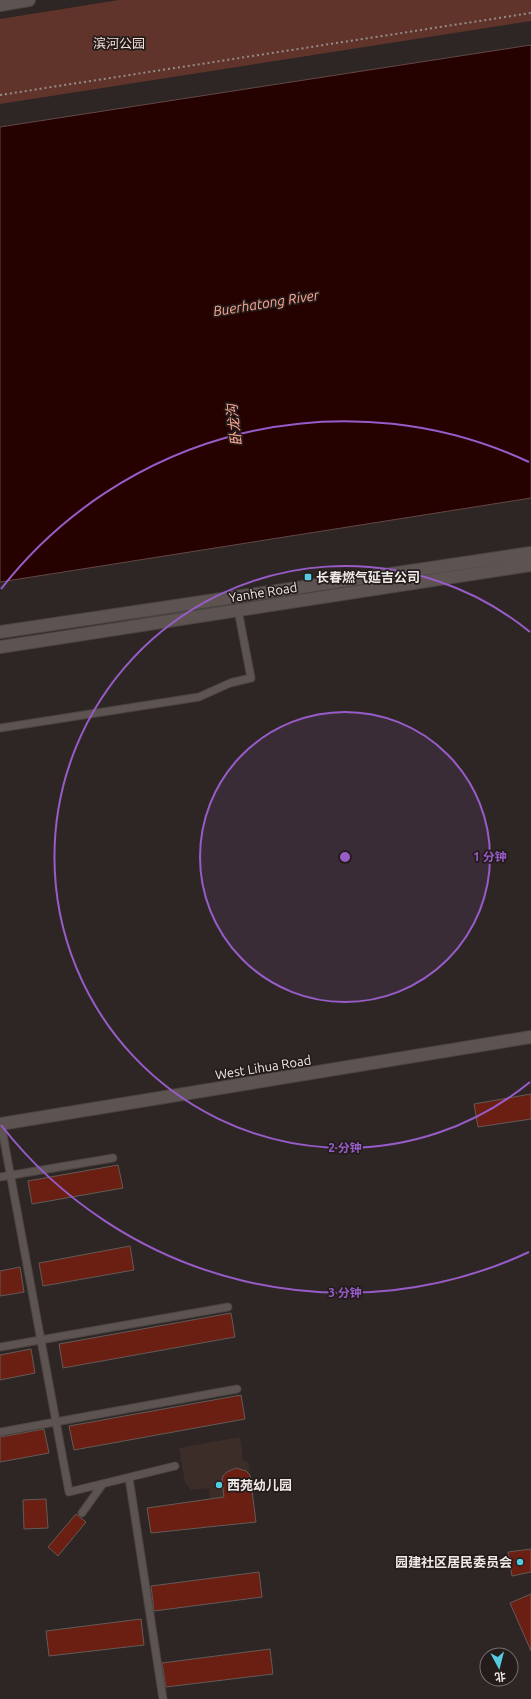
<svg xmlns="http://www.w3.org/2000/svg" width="531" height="1699" font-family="Ubuntu,'Noto Sans SC',sans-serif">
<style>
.built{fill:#3c2d29}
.green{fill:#61342b}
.water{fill:#250100;stroke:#624746}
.building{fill:#6a1f12;stroke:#635a57}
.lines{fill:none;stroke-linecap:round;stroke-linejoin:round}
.service-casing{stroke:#4a4442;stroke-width:9}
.minor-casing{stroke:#4a4442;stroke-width:14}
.tertiary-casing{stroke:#4a4442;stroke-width:14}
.secondary-casing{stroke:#4a4442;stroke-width:14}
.path{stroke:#938d8b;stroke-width:2;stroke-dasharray:2 3;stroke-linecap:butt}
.service{stroke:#5d5351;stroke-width:7}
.minor{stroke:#5d5351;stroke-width:12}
.tertiary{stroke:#5d5351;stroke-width:12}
.secondary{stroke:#5d5351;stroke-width:12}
.ring{fill:none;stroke:#985cc9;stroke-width:2}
.poi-dot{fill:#55cae0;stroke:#241c1a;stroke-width:1.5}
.labels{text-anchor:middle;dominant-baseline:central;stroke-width:3.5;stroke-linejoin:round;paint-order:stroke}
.park-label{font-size:13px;fill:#f6ded9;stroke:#241c1a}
.poi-label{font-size:13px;font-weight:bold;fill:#efeae8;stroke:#241c1a;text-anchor:start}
.street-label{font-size:13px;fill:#efeae8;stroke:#241c1a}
.water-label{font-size:14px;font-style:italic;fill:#ffa492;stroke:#241c1a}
.centre{fill:#985cc9;stroke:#241c1a;stroke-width:2}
.ring-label{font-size:12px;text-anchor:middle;font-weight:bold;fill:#985cc9;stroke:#241c1a;stroke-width:3.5;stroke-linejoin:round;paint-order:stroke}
</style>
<rect width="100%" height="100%" fill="#2e2624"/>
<path class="built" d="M240,1437L243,1460L248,1462L256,1522L151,1533L147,1508L210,1499L209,1488L191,1490L185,1483L179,1448Z"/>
<path class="green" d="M119,0H531V21L0,104V19Z"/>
<path class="water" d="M531,45V498L0,582V127Z"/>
<path class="building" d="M531,1094V1119L478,1127L474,1104Z
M118,1165L123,1188L32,1204L28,1181Z
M130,1246L134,1270L43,1286L39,1263Z
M20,1267L24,1292L0,1296V1271Z
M231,1313L235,1337L63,1368L59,1344Z
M31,1349L35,1373L0,1380V1355Z
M241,1395L245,1419L74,1450L69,1426Z
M44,1429L49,1453L0,1462V1437Z
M236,1468L246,1471L250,1475L256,1522L151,1533L147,1508L224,1497L222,1480L223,1476L227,1472Z
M46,1499L48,1528L24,1529L23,1500Z
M76,1514L86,1522L58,1556L48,1547Z
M531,1549V1572L512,1576L508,1552Z
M259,1572L262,1597L154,1611L151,1586Z
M531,1594V1651L510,1603Z
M141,1619L144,1645L49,1656L46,1631Z
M270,1649L273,1674L166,1687L162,1663Z"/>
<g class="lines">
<g class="service-casing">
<path id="service" d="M0,728L199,697L230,683L251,678L238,610
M1,1124L69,1492L175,1466
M0,1177L113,1158
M0,1347L228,1307
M0,1432L237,1389
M129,1478L163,1699
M82,1513L102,1485"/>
</g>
<g class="minor-casing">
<path id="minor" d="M0,5L29,0"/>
</g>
<g class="tertiary-casing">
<path id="tertiary" d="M0,1124L531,1037"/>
</g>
<g class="secondary-casing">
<path id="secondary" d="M0,632L531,553
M0,647L531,565"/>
</g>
<path class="path" d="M0,95L531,13"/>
<use href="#service" class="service"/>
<use href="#minor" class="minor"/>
<use href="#tertiary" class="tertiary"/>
<use href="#secondary" class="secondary"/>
</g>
<circle cx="345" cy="857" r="145" fill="#985cc9" fill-opacity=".12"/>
<g class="ring">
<circle cx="345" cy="857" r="145"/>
<path d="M530 1082A291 291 0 1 1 530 632"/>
<path d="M529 1252A436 436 0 0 1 1 1125M1 589A436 436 0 0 1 529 462"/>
</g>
<g class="poi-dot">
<rect x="304" y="573" width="8" height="8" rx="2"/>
<circle cx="219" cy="1485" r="4"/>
<circle cx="520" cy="1562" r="4"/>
</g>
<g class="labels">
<g class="park-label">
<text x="119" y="43">滨河公园</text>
</g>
<g class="poi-label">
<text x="316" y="577">长春燃气延吉公司</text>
<text x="227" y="1485">西苑幼儿园</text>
<text x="512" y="1562" text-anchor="end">园建社区居民委员会</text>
</g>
<g class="street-label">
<text transform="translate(263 592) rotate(-9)">Yanhe Road</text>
<text transform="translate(263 1067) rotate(-9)">West Lihua Road</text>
</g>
<g class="water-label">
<text transform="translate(266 303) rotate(-9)">Buerhatong River</text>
<text transform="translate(234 425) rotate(-97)">卧龙沟</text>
</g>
</g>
<circle cx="345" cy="857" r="6" class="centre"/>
<g class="ring-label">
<text x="490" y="861">1 分钟</text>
<text x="345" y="1152">2 分钟</text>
<text x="345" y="1297">3 分钟</text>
</g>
<g transform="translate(499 1667) rotate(173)"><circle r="19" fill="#241c1a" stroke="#756e6c"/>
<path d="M0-3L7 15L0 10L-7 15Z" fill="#55cae0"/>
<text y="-6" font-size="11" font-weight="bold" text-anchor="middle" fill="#efeae8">北</text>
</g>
</svg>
